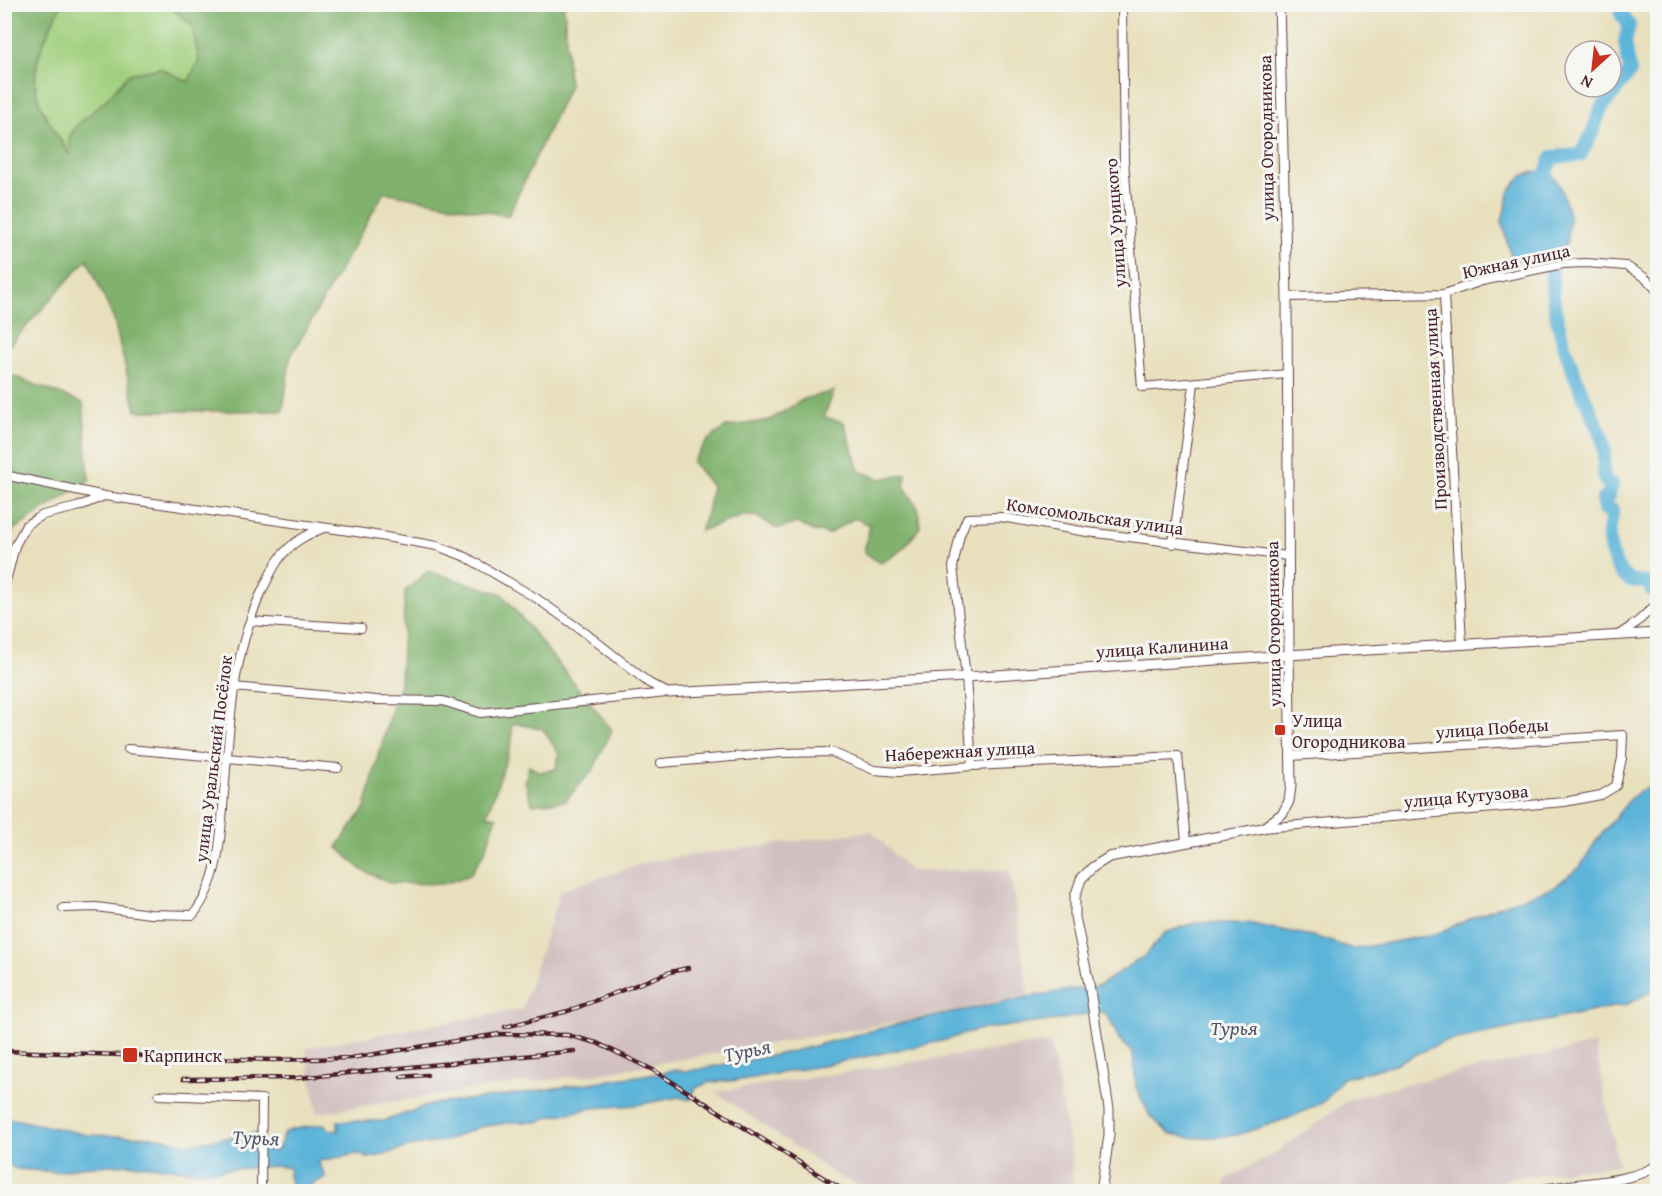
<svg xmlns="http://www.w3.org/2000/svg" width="1662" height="1196" font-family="'Gentium Book Plus',serif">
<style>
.industrial{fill:#d2bfbf}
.green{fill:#a1d07e;stroke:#767854;stroke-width:1.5}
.forest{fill:#80b26d;stroke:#65684c;stroke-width:1.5}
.water{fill:#5cb4d9;stroke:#536a82;stroke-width:1.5}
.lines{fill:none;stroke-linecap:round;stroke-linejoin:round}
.river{stroke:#5cb4d9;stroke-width:14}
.minor-casing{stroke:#623c41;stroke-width:10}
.tertiary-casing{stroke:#623c41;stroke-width:11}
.minor{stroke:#fff;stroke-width:8}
.tertiary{stroke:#fff;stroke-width:9}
.rail-casing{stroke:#4a1f2b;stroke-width:4.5}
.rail{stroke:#f6f6f2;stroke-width:2;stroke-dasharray:7;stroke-linecap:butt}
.poi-dot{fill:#c8321e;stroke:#f6f6f2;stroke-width:2}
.labels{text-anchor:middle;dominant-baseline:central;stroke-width:6;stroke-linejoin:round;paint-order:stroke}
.street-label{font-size:18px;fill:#4a1f2b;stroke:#f6f6f2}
.poi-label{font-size:18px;fill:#4a1f2b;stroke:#f6f6f2;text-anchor:start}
.water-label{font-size:20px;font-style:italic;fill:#505368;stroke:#f6f6f2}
</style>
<rect width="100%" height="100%" fill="#f6f6f2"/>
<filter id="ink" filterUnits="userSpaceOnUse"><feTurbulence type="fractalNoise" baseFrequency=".0167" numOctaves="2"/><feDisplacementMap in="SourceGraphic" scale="12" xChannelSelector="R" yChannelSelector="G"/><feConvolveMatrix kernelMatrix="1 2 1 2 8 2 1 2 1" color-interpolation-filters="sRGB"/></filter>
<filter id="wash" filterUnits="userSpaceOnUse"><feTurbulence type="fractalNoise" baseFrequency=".008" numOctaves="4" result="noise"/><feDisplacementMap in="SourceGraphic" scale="24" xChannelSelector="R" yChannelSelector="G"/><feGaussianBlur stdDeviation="1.35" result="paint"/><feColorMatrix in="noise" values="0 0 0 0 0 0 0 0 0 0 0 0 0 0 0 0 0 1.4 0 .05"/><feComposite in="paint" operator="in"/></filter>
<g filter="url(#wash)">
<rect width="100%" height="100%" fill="#e8e0bd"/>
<path class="industrial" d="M872,831L910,871L1010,870L1028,995L902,1021L595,1074L484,1088L317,1113L306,1048L522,1009L560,891L650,861Z
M1040,1043L1051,1045L1071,1155L1073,1191H871L839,1177L715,1092Z
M1595,1044L1618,1165L1514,1177L1483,1191H1225V1180L1275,1153L1350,1099L1410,1083Z"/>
<path class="green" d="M61,5H168L192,25L199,60L188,83L160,68L129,74L107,99L71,157C61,139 46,120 39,101C27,69 48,33 61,5Z"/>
<path class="forest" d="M5,4L61,5C50,28 35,54 35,80C34,103 58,136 70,156L69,138L76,126L107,99L129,74L160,68L188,82L199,60L192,25L168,5H564L569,86L508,216L384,192L290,358L283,411H136L114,320L87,259L5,350Z
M5,373L83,403L89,480L13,530L5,560Z
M834,391L824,417L844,422L859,471L881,479L906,474L904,486L918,508L920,527C908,544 899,555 880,563L864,552L870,525L855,518L828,534L813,531L797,523L777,529L756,516H743L700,531L707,513L712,486L692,462L707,441L726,427L770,420L804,399Z
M428,571L502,594L612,730L593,770L565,801L532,804L525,781L529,766L540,772L556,769L559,754L543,729L512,723V742L487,815L497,817L485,851L470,875L443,884L391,883L362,870L337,847L365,808L379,753L400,683L405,591Z"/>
<path class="water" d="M1546,171L1556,179L1562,191L1569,215L1568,240L1558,257L1518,259L1511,258L1502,221L1510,190L1522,176L1535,172Z
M1657,780V988L1628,1004L1443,1042L1390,1066L1343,1078L1324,1102L1289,1118L1237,1135L1196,1138L1170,1134L1150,1116L1136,1087L1133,1053L1119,1039L1107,1014L1098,1011L1065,1019L977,1030L942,1041L809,1068L741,1080L711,1082L695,1088L690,1100L679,1097L636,1105L593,1108L549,1117L538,1122H514L479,1127L449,1140L409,1147L379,1156L368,1158L358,1154L318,1161L326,1177L309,1186L292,1187L289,1175L290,1168L277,1166L199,1171L130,1164L79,1167L57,1172L17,1169L5,1164L4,1117L88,1135L158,1137L186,1144L257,1133V1145L274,1152L280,1146L283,1134L290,1130L324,1124L329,1130L338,1131V1121H384L433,1104L501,1096L651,1074L657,1075L671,1070L689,1071L790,1052L902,1023L1027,997L1100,985L1146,955L1165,933L1194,923H1247L1317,937L1353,949L1436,934L1497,907L1554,887L1580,867L1596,841L1631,798Z"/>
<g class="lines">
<path class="river" d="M1540,189L1552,157L1580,155L1593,132L1600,110L1630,72L1625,42L1629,25L1621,14L1623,4
M1552,271C1550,307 1566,355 1580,388C1588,405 1596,420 1602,438C1606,449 1603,464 1603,475L1605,480L1612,485L1608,496L1603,499L1604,509L1612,510C1613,520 1607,529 1609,539C1610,552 1617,576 1631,580C1637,582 1644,581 1650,584L1652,591"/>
</g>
</g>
<g filter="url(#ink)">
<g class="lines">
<g class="minor-casing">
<path id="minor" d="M1122,4L1124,161L1142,387L1287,374
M1444,294L1482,281L1563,264L1586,263L1626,266L1644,277L1658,291
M1287,297L1444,294L1462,644
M4,475L105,496L363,533L437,546L466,557L536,598L584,632L649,683L668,693
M1173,544L1194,384
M4,589L15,546L26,525L43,515L77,507L104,496
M250,621L361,628
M1617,636L1636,623L1658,603
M234,687L376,700L443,701L480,713L666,693
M128,749L338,768
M661,763L781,753L831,752L874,770L899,772L972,766L1178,756L1186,842
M972,766L966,677L953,567L960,535L967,518L1001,517L1087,532L1288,556
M1263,828L1564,802L1601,795L1616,786L1622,758L1623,735L1291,756
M63,908L96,907L150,914L193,915C220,881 221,834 224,793C230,723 232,651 264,587C269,576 275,564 282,555C294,541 308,534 324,528
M159,1095L262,1099L261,1192"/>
</g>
<g class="tertiary-casing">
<path id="tertiary" d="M668,693L966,677L1334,652L1658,633
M1101,1192L1109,1135V1109L1089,984L1075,917V897L1081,879L1093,867L1109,857L1263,828L1283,813L1289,801L1291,786L1289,655L1287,297L1279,4
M1533,1192C1569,1181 1627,1186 1658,1165"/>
</g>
<use href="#minor" class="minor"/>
<use href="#tertiary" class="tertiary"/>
<g class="rail-casing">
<path id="rail" d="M505,1027L568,1011L670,972L688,968
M4,1051L273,1060L351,1058L499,1034L567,1035L597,1043L653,1070L846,1192
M401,1077L427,1075
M183,1079L298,1078L574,1051"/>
</g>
<use href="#rail" class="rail"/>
</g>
</g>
<g class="poi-dot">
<rect x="1274" y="724" width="12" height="12" rx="3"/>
<rect x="122" y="1047" width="16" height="16" rx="3"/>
</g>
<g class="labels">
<g class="street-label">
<text transform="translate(1266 138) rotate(-91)">улица Огородникова</text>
<text transform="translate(1115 223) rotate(-94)">улица Урицкого</text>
<text transform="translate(1516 261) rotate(-12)">Южная улица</text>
<text transform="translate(1435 409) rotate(-93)">Производственная улица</text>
<text transform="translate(1095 516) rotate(8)">Комсомольская улица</text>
<text transform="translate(1273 624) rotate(-91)">улица Огородникова</text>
<text transform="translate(1162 647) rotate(-4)">улица Калинина</text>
<text transform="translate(1492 728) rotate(-4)">улица Победы</text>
<text transform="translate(960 751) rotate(-3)">Набережная улица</text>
<text transform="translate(213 759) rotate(-83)">улица Уральский Посёлок</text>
<text transform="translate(1466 796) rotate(-5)">улица Кутузова</text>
</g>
<g class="poi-label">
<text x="1292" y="720">Улица<tspan x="1292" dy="21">Огородникова</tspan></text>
<text x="144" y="1055">Карпинск</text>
</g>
<g class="water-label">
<text x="1234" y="1027">Турья</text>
<text transform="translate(747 1050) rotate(-12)">Турья</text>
<text transform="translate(256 1137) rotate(2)">Турья</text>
</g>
</g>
<rect width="1662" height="1196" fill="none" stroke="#f6f6f2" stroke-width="24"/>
<g transform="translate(1593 69) rotate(207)"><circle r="28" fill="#f6f6f2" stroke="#b1a0a2" stroke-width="1.5"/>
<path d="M0-4.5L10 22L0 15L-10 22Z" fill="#c8321e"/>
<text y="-9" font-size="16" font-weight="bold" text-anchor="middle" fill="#4a1f2b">N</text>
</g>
</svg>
